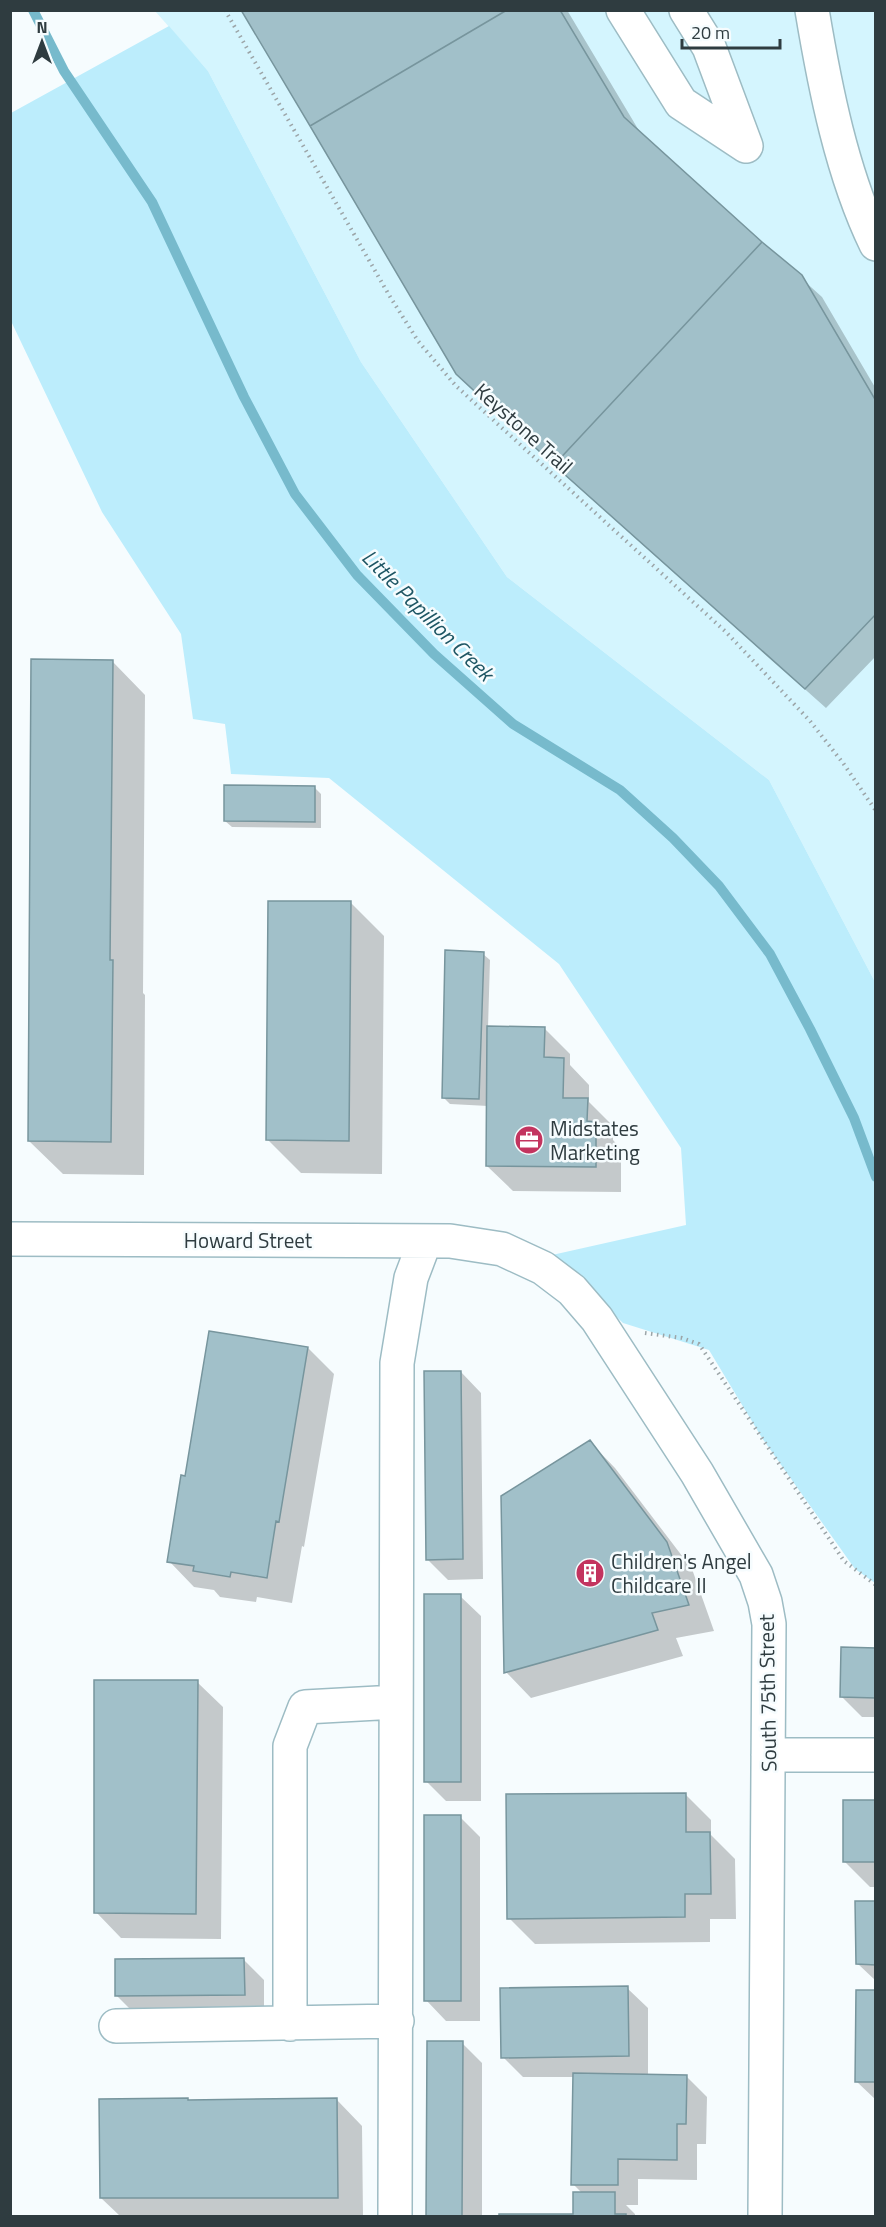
<svg xmlns="http://www.w3.org/2000/svg" width="886" height="2227" font-family="'Titillium Web',sans-serif">
<style>
.built{fill:#d4f5fe}
.green{fill:#bcedfc}
.shadow{fill:#0003}
.lines{fill:none;stroke-linecap:round;stroke-linejoin:round}
.stream{stroke:#77bacc;stroke-width:10}
.building{fill:#a1c0c9;stroke:#77959d;stroke-width:1.5}
.minor-casing{stroke:#9dbcc4;stroke-width:36}
.major-casing{stroke:#9dbcc4;stroke-width:36}
.path{stroke:#9ca5a8;stroke-width:4;stroke-dasharray:1.5 4.5;stroke-linecap:butt}
.minor{stroke:#fff;stroke-width:33}
.major{stroke:#fff;stroke-width:33}
.labels{text-anchor:middle;dominant-baseline:central;stroke-width:5;stroke-linejoin:round;paint-order:stroke}
.street-label{font-size:21px;fill:#2f3c40;stroke:#f6fcfe}
.poi-label{font-size:21px;fill:#2f3c40;stroke:#f6fcfe;text-anchor:start}
.water-label{font-size:22px;font-style:italic;fill:#1e5664;stroke:#f6fcfe}
</style>
<rect width="100%" height="100%" fill="#f6fcfe"/>
<path class="built" d="M155,11H875V982L769,780L507,577L361,362L208,71Z"/>
<path class="green" d="M169,26L208,71L361,362L507,577L769,780L875,982V1583L855,1569L762,1438L709,1350L623,1323L552,1255L686,1225L681,1148L559,964L329,778L231,774L225,724L193,719L181,634L102,512L11,321V113Z"/>
<path class="shadow" d="M243,10H567L641,134L822,297L876,389V656L826,708L577,486L479,394Z
M112,661L145,695L143,993L145,995L144,1175L63,1174L29,1141Z
M314,787L321,794V828L232,827L225,821Z
M351,903L384,936L382,1174L301,1173L267,1139Z
M483,954L490,960L488,1028H544L570,1054V1065L589,1085V1102L613,1126V1140L621,1149V1192L513,1191L487,1166L488,1106L450,1104L444,1098Z
M210,1332L308,1348L334,1374L304,1547L302,1546L292,1603L257,1597L256,1602L220,1597L214,1590L194,1587L169,1561L186,1478Z
M461,1372L481,1393L483,1579L448,1580L427,1559Z
M590,1442L615,1468L692,1569L714,1631L676,1638L683,1656L531,1698L506,1672Z
M460,1596L481,1616V1801H446L426,1781Z
M876,1649V1717H862L842,1697Z
M197,1682L223,1707L221,1939L121,1938L96,1912Z
M685,1794L711,1820V1835L735,1859L736,1919H710V1942L535,1944L509,1918Z
M876,1801V1887H870L844,1861Z
M460,1817L480,1837V2021H446L426,2000Z
M876,1902V1981L858,1964Z
M244,1960L264,1980V2015L137,2016L117,1996Z
M627,1988L648,2008V2076H686L707,2097L706,2144H697V2180L638,2179V2205H626L635,2214V2216H500L575,2215L582,2193L573,2184L574,2077H523L503,2057Z
M876,1991V2100L856,2081Z
M428,2043H462L482,2063V2216H427Z
M337,2100L362,2126L363,2216H120L101,2198Z"/>
<g class="lines">
<path class="stream" d="M33,10L64,71L152,202L244,397L295,494L357,575L434,654L513,724L620,790L673,838L719,886L770,954L810,1029L854,1118L876,1177"/>
</g>
<path class="building" d="M241,10H507L310,126Z
M507,10H560L624,117L762,242L554,465L456,374L310,126Z
M762,242L802,275L876,401V614L805,689L554,465Z
M31,659L113,660L110,960H113L111,1142L28,1141Z
M224,785L315,786V822L224,821Z
M268,901H351L349,1141L266,1140Z
M445,950L484,952L479,1099L442,1098Z
M487,1026L545,1027L544,1057L564,1058L563,1098H588L587,1121L596,1122V1167L486,1166Z
M209,1331L308,1347L279,1522L276,1521L267,1578L231,1572L230,1577L193,1571L194,1566L167,1562L181,1475L185,1476Z
M424,1371H461L463,1559L426,1560Z
M590,1440L667,1542L689,1605L652,1613L658,1630L504,1673L501,1496Z
M424,1594H461V1782H424Z
M841,1647L876,1648V1698L840,1697Z
M94,1680H198L196,1914L94,1913Z
M686,1793V1832H710L711,1894H685V1917L507,1919L506,1794Z
M843,1800H876V1862H843Z
M424,1815H461V2001H424Z
M855,1901H876V1965L856,1964Z
M244,1958L245,1995L115,1996V1959Z
M628,1986L629,2056L501,2058L500,1988Z
M856,1990H876V2082H855Z
M427,2041H463L462,2216H426Z
M573,2073L687,2075L686,2124H677V2160L618,2159V2185H571Z
M188,2098V2100L337,2098L338,2198H100L99,2099Z
M573,2192H615V2214H626V2216H499V2214H573Z"/>
<g class="lines">
<g class="minor-casing">
<path id="minor" d="M623,10L681,103L746,146L709,47L686,10
M10,1239L450,1241L502,1249L543,1268L572,1290L597,1319L697,1473L756,1575L765,1602L769,1624L765,2216
M768,1755H876
M290,2024V1746L305,1707L396,1702
M116,2026L397,2021
M395,2216L397,1363L411,1278L425,1241"/>
</g>
<g class="major-casing">
<path id="major" d="M812,10C825,88 842,174 876,244"/>
</g>
<path class="path" d="M225,10L389,295L418,341L456,386L726,632L810,721L843,763L876,811
M645,1333L682,1338L699,1344L844,1561L876,1585"/>
<use href="#minor" class="minor"/>
<use href="#major" class="major"/>
</g>
<defs>
<g id="office-disc" transform="scale(1.5)"><circle r="9.5" fill="#c3345f" stroke="#f6fcfe"/><path d="M-6-3h4V-5.5h4V-3h4V5H-6ZM-1-4.5V-3h2v-1.5ZM-6 0V1H6V0Z" fill="#fff"/></g>
<g id="building-disc" transform="scale(1.5)"><circle r="9.5" fill="#c3345f" stroke="#f6fcfe"/><path d="M-4-6H4V6H1V3H-1V6H-4ZM-2.5-4.3h1.7v1.8h-1.7ZM.8-4.3h1.7v1.8H.8ZM-2.5-1h1.7V.8h-1.7ZM.8-1h1.7V.8H.8Z" fill="#fff"/></g>
</defs>
<g fill-rule="evenodd">
<use href="#office-disc" x="529" y="1140"/>
<use href="#building-disc" x="590" y="1573"/>
</g>
<g class="labels">
<g class="street-label">
<text transform="translate(524 428) rotate(42)">Keystone Trail</text>
<text x="248" y="1240">Howard Street</text>
<text transform="translate(767 1693) rotate(-91)">South 75th Street</text>
</g>
<g class="poi-label">
<text x="550" y="1128">Midstates<tspan x="550" dy="24">Marketing</tspan></text>
<text x="611" y="1561">Children's Angel<tspan x="611" dy="24">Childcare II</tspan></text>
</g>
<g class="water-label">
<text transform="translate(428 615) rotate(45)">Little Papillion Creek</text>
</g>
</g>
<rect width="886" height="2227" fill="none" stroke="#2f3c40" stroke-width="24"/>
<g transform="translate(42 42)" stroke="#f6fcfe" stroke-width="4.5" paint-order="stroke">
<path d="M0-4.5L10 22L0 15L-10 22Z" fill="#2f3c40"/>
<text y="-9" font-size="16" font-weight="bold" text-anchor="middle" fill="#2f3c40">N</text>
</g>
<path d="M682 39v9h98v-9" fill="none" stroke="#2f3c40" stroke-width="3"/>
<text x="691" y="39" font-size="18" fill="#2f3c40" stroke="#f6fcfe" stroke-width="4.5" paint-order="stroke">20 m</text>
</svg>
